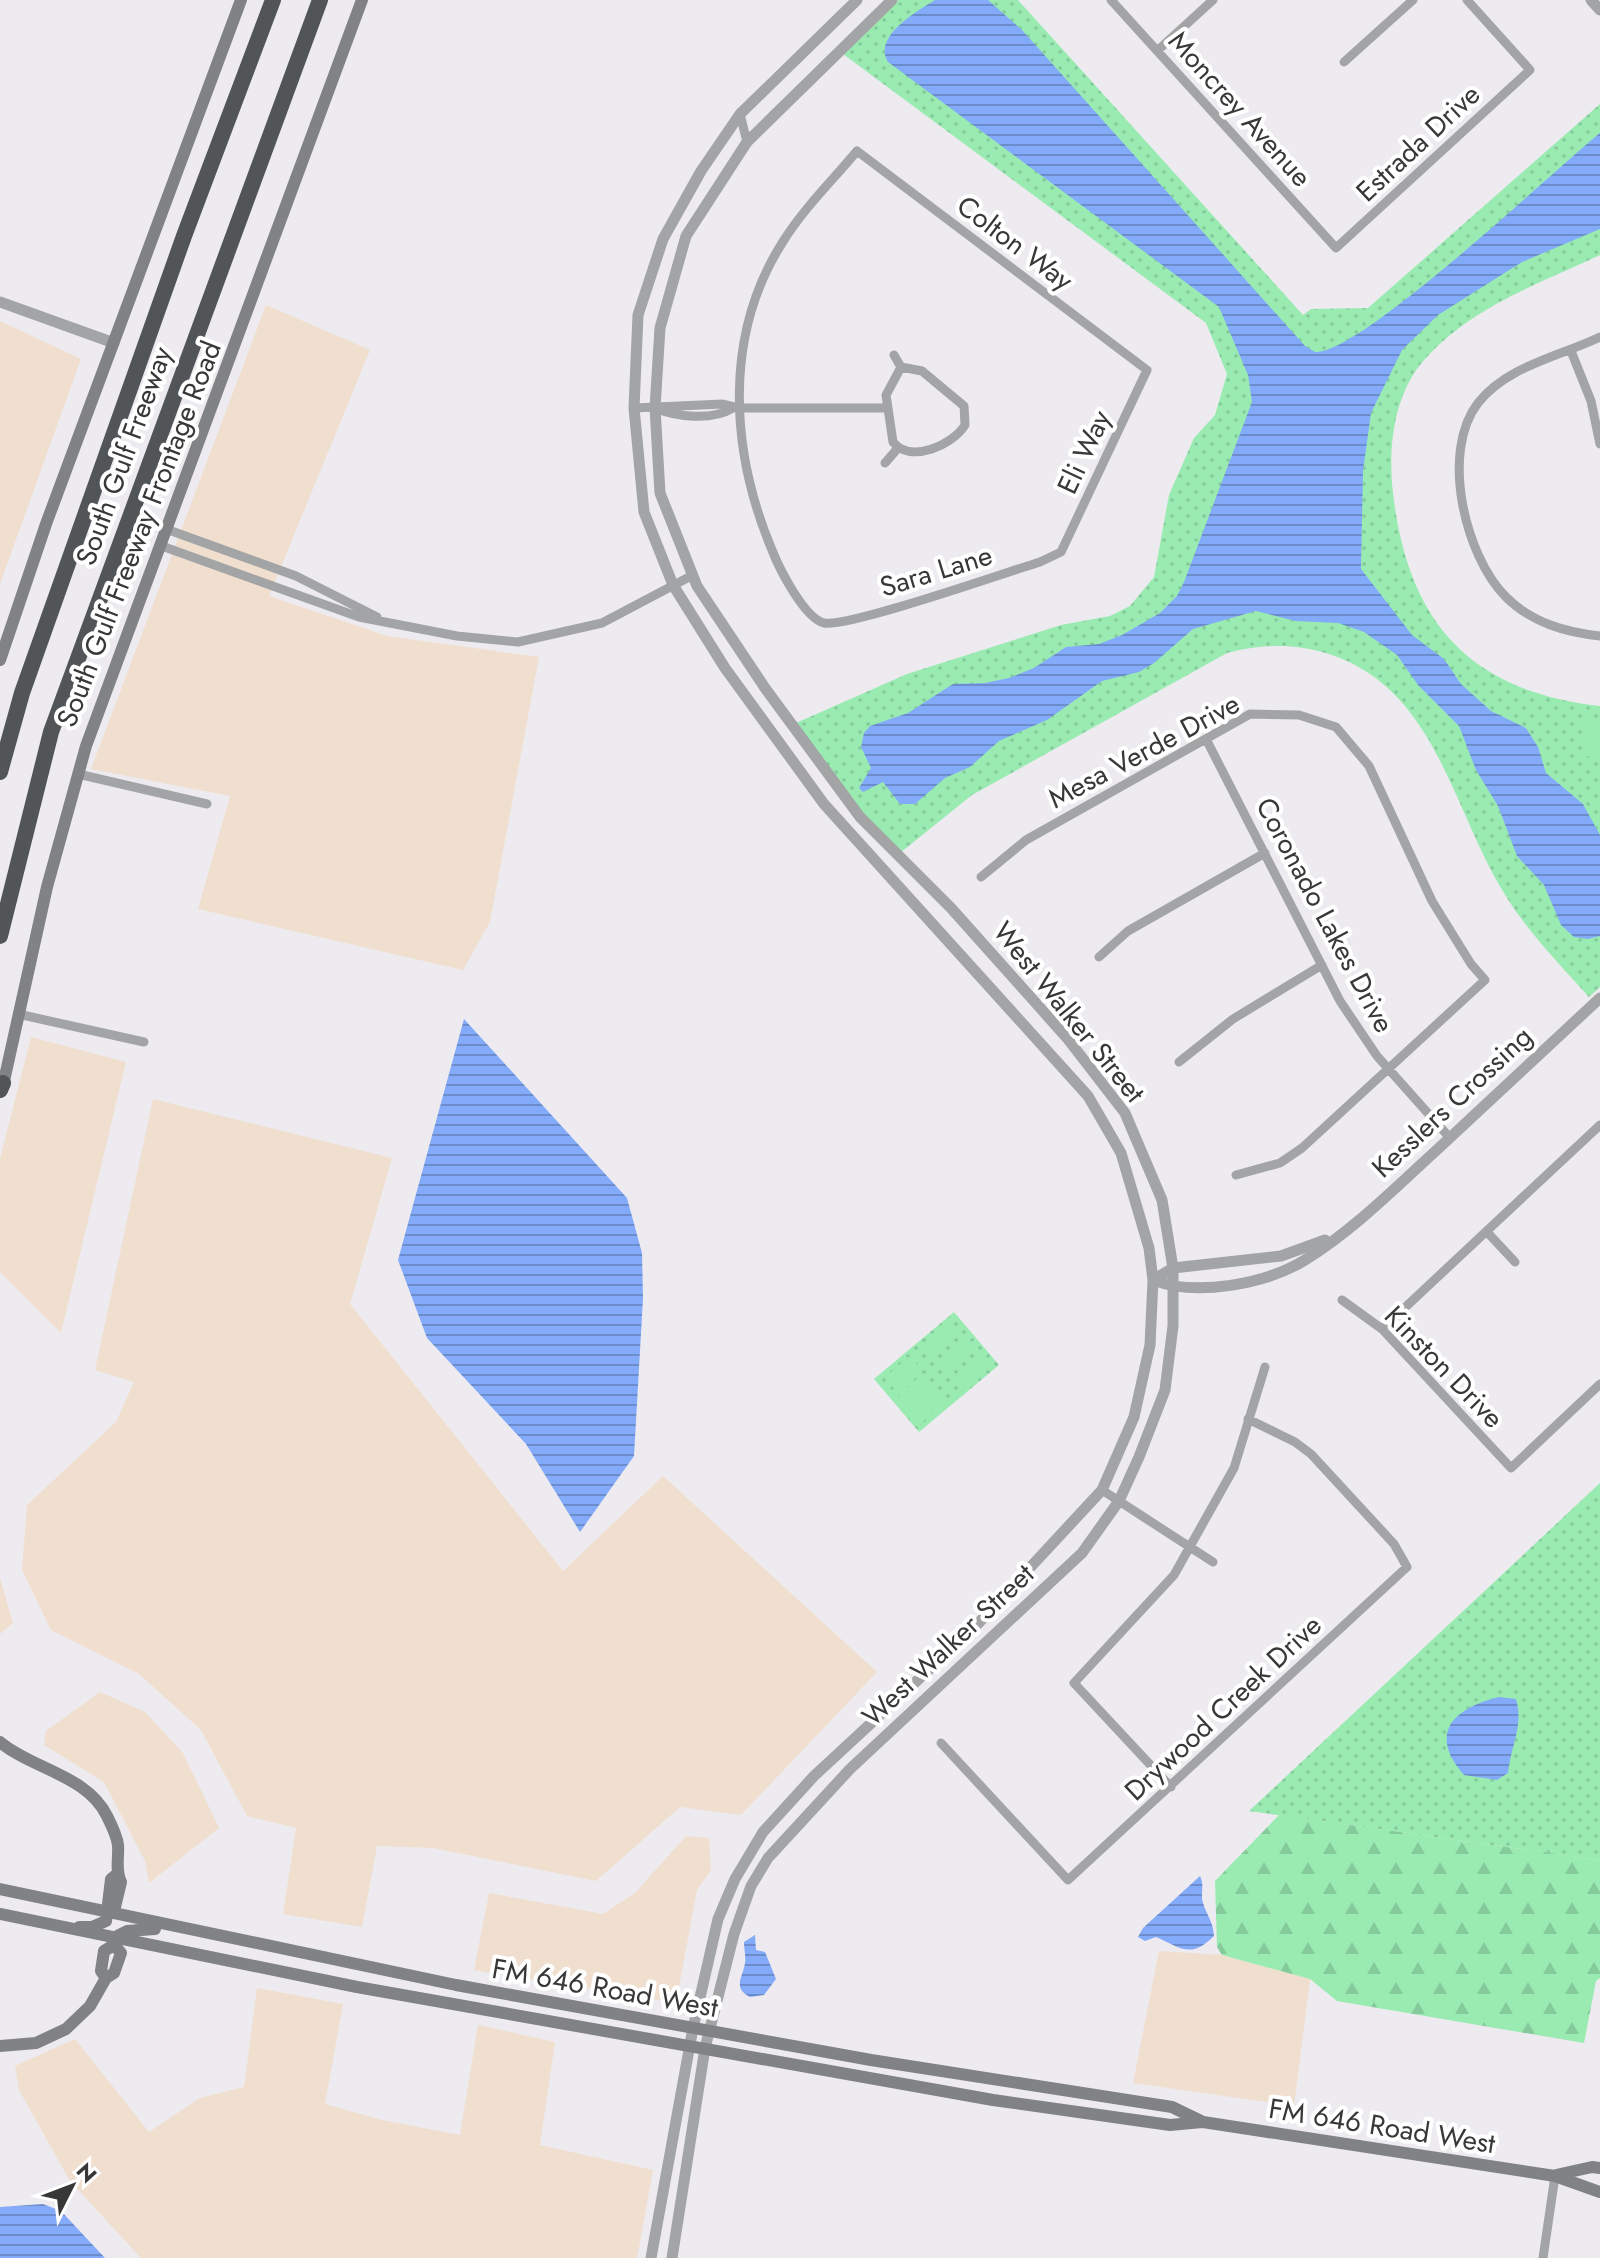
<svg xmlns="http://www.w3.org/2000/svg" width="1600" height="2258" font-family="Jost,sans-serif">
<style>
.commercial{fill:#f0dfce}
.green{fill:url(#green-dots)}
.forest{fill:url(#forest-firs)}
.pitch{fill:#9aebb2}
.water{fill:url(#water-rules)}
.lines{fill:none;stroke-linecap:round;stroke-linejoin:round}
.minor{stroke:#a3a4a6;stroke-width:9}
.tertiary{stroke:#a3a4a6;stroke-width:11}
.secondary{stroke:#808284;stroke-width:12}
.motorway{stroke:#515557;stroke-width:16}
.labels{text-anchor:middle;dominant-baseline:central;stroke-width:8;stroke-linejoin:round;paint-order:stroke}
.street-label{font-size:28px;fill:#383839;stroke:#fff}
</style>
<defs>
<pattern id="green-dots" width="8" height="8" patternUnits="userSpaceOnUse" patternTransform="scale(2)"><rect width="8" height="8" fill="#9aebb2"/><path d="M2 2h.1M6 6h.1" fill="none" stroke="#85ca9a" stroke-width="1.8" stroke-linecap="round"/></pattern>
<pattern id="forest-firs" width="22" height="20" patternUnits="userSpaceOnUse" patternTransform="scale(2)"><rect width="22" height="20" fill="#9aebb2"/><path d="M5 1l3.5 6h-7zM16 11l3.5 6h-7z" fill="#85ca9a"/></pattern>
<pattern id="water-rules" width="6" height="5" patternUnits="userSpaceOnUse" patternTransform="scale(2)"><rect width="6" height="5" fill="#83abf9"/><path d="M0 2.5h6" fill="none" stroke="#6c8ccb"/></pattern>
</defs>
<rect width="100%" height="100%" fill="#edebef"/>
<path class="commercial" d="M266,305L370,350L269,596L387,636L539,657L490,922L463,970L198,909L230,796L91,769Z
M0,321L81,359L0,584Z
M31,1037L126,1062L61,1333L0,1272V1159Z
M153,1099L392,1158L350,1304L563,1571L663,1476L877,1672L741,1815L680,1807L596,1881L433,1848L377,1846L362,1927L283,1914L296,1828L247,1816L201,1730L139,1674L51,1630L22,1570L27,1505L116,1422L134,1382L95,1370Z
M0,1578L13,1623L0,1634Z
M100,1692L145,1712L183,1753L219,1828L149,1883L145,1861L104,1782L44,1745L46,1731Z
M686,1836L709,1838L711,1870L697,1890L676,2003L474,1970L489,1893L603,1914L635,1893Z
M1159,1951L1222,1955L1310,1979L1294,2106L1133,2083Z
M257,1988L343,2004L325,2104L382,2120L460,2135L478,2025L555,2042L540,2145L653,2170L637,2258H141L70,2181L19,2090L15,2066L75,2039L149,2132L200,2098L244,2087Z"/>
<path class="green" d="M898,0H1018L1303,315L1311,309L1368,308L1600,104V255C1536,285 1466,309 1420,365C1393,399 1388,451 1393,493C1408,622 1469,691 1600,706V987L1589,997C1560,965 1526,930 1504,893C1451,807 1436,689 1329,654C1294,643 1261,644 1227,653L972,795L900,853L865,817L796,723L907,674L1061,625L1110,616L1130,606L1154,577L1169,495L1194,438L1215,415L1227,374L1206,323L843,54Z
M954,1312L999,1365L919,1432L874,1379Z
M1600,1483V1860L1249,1811Z"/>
<path class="forest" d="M1279,1815L1600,1860V1978L1596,1981L1584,2043L1337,2001L1310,1979L1222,1955L1217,1947L1215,1881Z"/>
<path class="pitch" d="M1584,721L1600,723L1598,757L1582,756Z
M951,1322L961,1334L935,1356L924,1344Z
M964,1339L974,1351L948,1373L938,1361Z
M978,1355L988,1367L962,1389L952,1377Z
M910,1356L921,1368L895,1390L884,1378Z
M924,1373L934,1385L908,1407L898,1395Z
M937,1389L947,1401L921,1423L911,1411Z"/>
<path class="water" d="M935,0H988L1022,30L1305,346L1315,352C1360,355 1554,170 1600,133V229L1522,262L1438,315L1402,350L1371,413L1363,471L1361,569L1412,635L1444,659L1461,684L1491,711L1526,728L1538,747L1546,773L1583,804L1600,835V936L1588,939L1574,937L1561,925L1544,885L1517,856L1498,806L1476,770L1459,726L1418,685L1397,655L1364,632L1338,623L1295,621L1256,611L1193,629L1154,663L1139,672L1102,681L1047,720L999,741L970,767L945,778L915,804H900L883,782L863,792L859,788L871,768L861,747L864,733L870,726L908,713L953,684L985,683L1009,678L1034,668L1066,647L1099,644L1122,635L1160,613L1177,596L1184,582L1252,402L1248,375L1219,307L888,62C872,37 917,11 935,0Z
M464,1019L627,1198L642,1253L643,1298L634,1456L580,1532L526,1444L427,1338L398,1260Z
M1499,1697L1516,1699C1524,1725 1511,1745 1508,1773L1497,1780L1464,1775C1427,1733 1454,1708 1499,1697Z
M1200,1876C1205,1886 1200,1893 1203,1903C1207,1916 1213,1921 1214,1936C1190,1960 1180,1947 1156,1937L1145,1941L1138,1937L1143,1928Z
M755,1935L756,1950L765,1952L776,1979L764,1995L750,1997C732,1988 743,1977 745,1963C746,1956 744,1949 744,1942Z
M43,2204L61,2211L105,2258H0V2207Z"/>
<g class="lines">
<path class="minor" d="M1111,0L1336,248L1530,70L1467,0
M1157,51L1213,0
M1344,62L1413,0
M740,114L747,142
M857,151L1147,370L1061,552L1040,562C1007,572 847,628 824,623C804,618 779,568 772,550C730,450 723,334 784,240C805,207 832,181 857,151Z
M1600,337C1558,357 1507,366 1478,403C1440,452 1465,556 1506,597C1532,623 1565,632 1600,636
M1571,351L1591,401L1600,444
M894,355L901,367
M901,367L922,371L964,406L965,425C953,445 910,464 893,442L886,395Z
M634,408L723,404L739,408H887
M655,408C677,417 712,421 733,408
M885,463L898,448
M166,529L296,576L377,617
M159,545L359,617L457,636L518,642L602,623L693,575
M1206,739L1340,1001L1377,1056L1450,1138
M78,774L207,804
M981,877L1026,840L1250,714L1299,715L1336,727L1369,766L1432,901L1471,964L1485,980L1302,1148L1280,1163L1236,1175
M1099,957L1128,931L1265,853
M18,1014L144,1042
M1179,1062L1233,1019L1322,965
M1487,1232L1515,1262
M1342,1300L1382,1329L1511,1468L1600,1384
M1382,1329L1600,1125
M1102,1490L1213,1562
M941,1743L1068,1880L1407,1567L1394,1544L1311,1454L1295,1442L1248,1419
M1171,1787L1074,1683L1174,1575L1234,1468L1265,1367
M1543,2258L1555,2176"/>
<path class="tertiary" d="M1591,0L1600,10
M0,302L114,343
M1153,1280C1196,1297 1266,1284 1305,1260C1355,1229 1397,1186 1440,1147C1493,1097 1547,1048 1600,998
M1153,1280L1173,1268L1281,1256L1325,1240
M651,2258L693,2028L718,1919L735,1879L763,1832L814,1776L974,1628L1102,1490L1134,1417L1150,1345L1153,1280L1149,1248L1121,1153L1088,1096L824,804L725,668L673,585L644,512L634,408L638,315L663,239L701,171L740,114L857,0
M672,2258L705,2048L734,1934L751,1886L768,1858L850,1769L1082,1553L1119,1501L1139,1457L1165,1390L1173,1326V1268L1162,1200L1125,1113L1067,1038L951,908L860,817L765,688L697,586L660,493L655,408L660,328L686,236L747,142L892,0"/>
<path class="secondary" d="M0,660L46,524L241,0
M2,1090L47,887L86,746L362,0
M0,1742C32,1769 87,1775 107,1816C111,1824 117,1836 118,1845C119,1858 115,1870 121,1882L115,1907L109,1912
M0,1889L456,1985L871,2060L1172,2107L1203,2122L1555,2176L1600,2192
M0,1914L357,1987L993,2100L1170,2125L1202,2122
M79,1927H92L106,1921L111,1879L117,1874
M106,1978L101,1971L104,1951L114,1945L117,1936L127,1931L155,1929
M0,2046L36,2043L66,2029L90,2006L106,1978L114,1973L121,1953L114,1945
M1556,2175L1592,2167L1600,2168"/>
<path class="motorway" d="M0,772L22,693L184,236L273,0
M0,936L51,732L320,0
M0,1090L3,1083"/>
</g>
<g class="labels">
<g class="street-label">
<text transform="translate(1240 109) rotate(48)">Moncrey Avenue</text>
<text transform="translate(1418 143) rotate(-43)">Estrada Drive</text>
<text transform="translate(1015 243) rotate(37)">Colton Way</text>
<text transform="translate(1084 452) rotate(-65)">Eli Way</text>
<text transform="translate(124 456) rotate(-70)">South Gulf Freeway</text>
<text transform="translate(139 534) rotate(-69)">South Gulf Freeway Frontage Road</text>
<text transform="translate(936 571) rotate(-17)">Sara Lane</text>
<text transform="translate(1144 751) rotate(-28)">Mesa Verde Drive</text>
<text transform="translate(1325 915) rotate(62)">Coronado Lakes Drive</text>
<text transform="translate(1069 1012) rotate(51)">West Walker Street</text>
<text transform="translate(1452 1102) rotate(-43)">Kesslers Crossing</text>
<text transform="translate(1444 1367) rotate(46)">Kinston Drive</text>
<text transform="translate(948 1645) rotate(-43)">West Walker Street</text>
<text transform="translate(1223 1708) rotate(-43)">Drywood Creek Drive</text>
<text transform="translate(605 1988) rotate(10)">FM 646 Road West</text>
<text transform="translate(1382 2126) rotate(9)">FM 646 Road West</text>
</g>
</g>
<g transform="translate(72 2186) rotate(48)" stroke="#ffffff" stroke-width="6" paint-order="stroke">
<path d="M0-6L14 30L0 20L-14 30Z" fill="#383839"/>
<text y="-12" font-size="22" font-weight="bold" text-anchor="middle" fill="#383839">N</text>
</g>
</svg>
